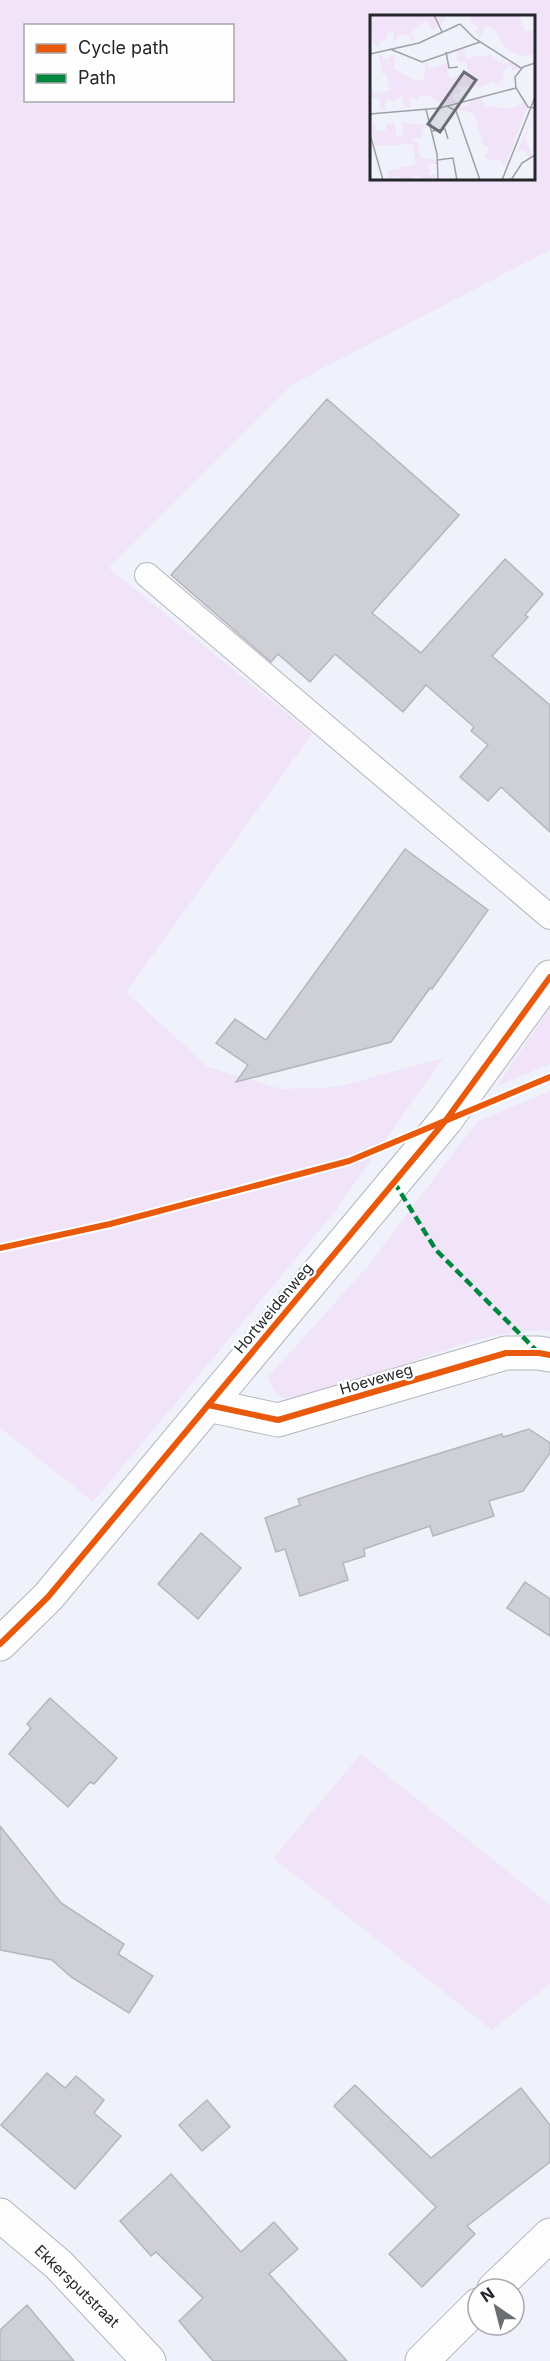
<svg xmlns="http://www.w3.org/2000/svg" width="550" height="2361" font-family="Inter,sans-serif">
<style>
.green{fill:#f1e4f9;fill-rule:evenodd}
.building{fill:#cfd0d6;stroke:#b5b6bc;stroke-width:1.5}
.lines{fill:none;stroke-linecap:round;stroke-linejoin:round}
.service-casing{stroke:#b2b5bb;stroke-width:26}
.minor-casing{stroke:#b2b5bb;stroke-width:35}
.service{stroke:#fdfdfe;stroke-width:24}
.minor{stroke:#fdfdfe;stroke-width:33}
.quiet{stroke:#00873e;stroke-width:4.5;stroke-dasharray:9 4.5;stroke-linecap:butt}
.cycleway-casing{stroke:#fefefe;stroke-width:10}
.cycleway{stroke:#e8590c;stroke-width:6}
.labels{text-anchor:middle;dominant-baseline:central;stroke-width:5;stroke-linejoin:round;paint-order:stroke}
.street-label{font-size:15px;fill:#24272b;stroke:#fefefe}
.inset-road{fill:none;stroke:#9ea1a7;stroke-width:1.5}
.view{fill:#6b6e73;fill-opacity:0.15;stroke:#6b6e73;stroke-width:3}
.inset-edge{fill:none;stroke:#24272b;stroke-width:3}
</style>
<rect width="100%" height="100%" fill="#eff2fa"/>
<path class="green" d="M0,0H550V250L293,384L109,568L312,734L126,992L208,1067L281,1089L337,1087L443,1058L336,1210L93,1502L0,1428ZM372,16H534V178H372ZM26,26H232V100H26Z
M550,1007V1064L497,1086Z
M550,1091V1331C490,1326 412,1363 355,1383C336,1390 313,1401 293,1400C278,1400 272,1388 268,1377L367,1267L477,1122Z
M361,1754L550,1905V1984L492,2030L273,1858Z"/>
<path class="building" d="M327,399L459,515L372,613L421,653L505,559L543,594L525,615L528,617L492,656L550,705V832L501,787L488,801L460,777L488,745L471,731L474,727L426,685L403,712L335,654L310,682L278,654L271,662L171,575Z
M405,849L488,910L432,989L430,988L391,1042L236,1082L248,1065L216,1043L235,1019L266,1040Z
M529,1429L550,1443V1453L523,1491L489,1501L494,1516L433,1536L430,1526L364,1549L365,1556L343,1563L348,1580L300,1596L285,1549L276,1552L265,1518L300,1505L298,1499L373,1474L502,1434L503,1437Z
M201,1533L241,1568L198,1619L158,1584Z
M525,1582L550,1599V1636L507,1608Z
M50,1698L117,1758L94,1784L90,1782L68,1807L9,1754L31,1728L27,1724Z
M0,1826L61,1903L124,1944L118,1954L153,1976L129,2013L71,1977L52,1960L0,1950Z
M47,2073L65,2088L76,2076L104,2100L94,2113L121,2136L75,2189L1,2125Z
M355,2085L431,2158L521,2088L550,2125V2162L467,2226L475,2234L422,2287L389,2254L436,2207L334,2106Z
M207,2100L230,2127L202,2151L179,2125Z
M171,2174L241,2252L274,2222L298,2249L269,2274L347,2361H213L179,2321L203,2298L156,2252L151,2256L120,2221Z
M27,2305L74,2361H0V2330Z"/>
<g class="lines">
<g class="service-casing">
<path id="service" d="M147,575L550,917"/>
</g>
<g class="minor-casing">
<path id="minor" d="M208,1405L278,1420L506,1353H539L550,1355
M0,1644L48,1597L446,1120L550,977
M0,2215L59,2265L149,2361
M494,2289L550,2235
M422,2361L478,2305"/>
</g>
<use href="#service" class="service"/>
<use href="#minor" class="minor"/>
<path class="quiet" d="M394,1182L436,1250L539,1353"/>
<g class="cycleway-casing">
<path id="cycleway" d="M0,1248L110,1224L349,1161L550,1077
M208,1405L278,1420L506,1353H539L550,1355
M0,1644L48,1597L446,1120L550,977"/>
</g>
<use href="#cycleway" class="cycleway"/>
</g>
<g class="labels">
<g class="street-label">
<text transform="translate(273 1308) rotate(-50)">Hortweidenweg</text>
<text transform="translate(376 1379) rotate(-16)">Hoeveweg</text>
<text transform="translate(77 2286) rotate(44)">Ekkersputstraat</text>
</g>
</g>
<g transform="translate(370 15)">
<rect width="165" height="165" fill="#eff2fa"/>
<path d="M0,0H74L76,5L63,16L56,6L41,17L45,25L41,26L38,20H30L24,27L23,17L17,18L16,24L8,29L10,36L0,21ZM101,0H149L155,16L165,15V39L151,41L138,36L125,15L117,11L108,25L109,19L104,16L110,13L100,6ZM94,34L96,44L109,40L116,42L119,38L129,47L135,43L131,50L138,47L150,52L143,56L140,50L137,52L132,58L135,63L126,71L124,66L111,72L88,71L90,78L82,81L87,87L73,91L60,81L49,82L47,88L46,83L40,84L41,93L34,92L31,81L25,86L16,84L15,95L11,96L9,83L0,82V70L4,79L20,75L16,59L0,65L13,59L8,38L22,50L17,44L26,39L24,53L45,66L54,64L56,46L60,54L77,47L79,64L98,55L96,48L87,46V35ZM111,82L115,92L144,93L155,86L157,93L135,152L131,145H119L114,141L119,133L113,129L104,99L79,92L100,91L99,84ZM165,94L155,123L162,141L159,143L154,135L147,137ZM25,107L26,121L33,120L32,107L60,111L52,115V123L42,124L48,129L50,143L67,145V149H59L57,153L61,154L58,160L66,159L67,164L55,165L48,161H44V165H30L29,161L14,165L19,162L18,156L46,149L42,129L5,131L0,108H5L6,116L16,115V109Z" fill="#f1e4f9"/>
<path class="inset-road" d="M64,0L72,17M90,9L104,23L151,53M20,34L52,47L110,27M76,37L79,53L88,52M0,39L49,28L90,9M165,48L153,52L145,62L146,73L158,92L165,93M77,91L86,96L110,165M56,94L67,139L68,165M0,99L70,93L146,73M62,116L75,114L78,124M0,119L13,165M67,145L83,143L87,165M132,165L165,82M141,165L152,148L165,140"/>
<path class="view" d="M94,57L106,65L70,117L58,109Z"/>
<rect width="165" height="165" class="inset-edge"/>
</g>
<rect x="24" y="24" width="210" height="78" fill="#fefefe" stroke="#a7a8aa" stroke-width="1.5"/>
<rect x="36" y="44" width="30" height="9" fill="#e8590c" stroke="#a7a8aa" stroke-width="1.5"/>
<text x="78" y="54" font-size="18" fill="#24272b">Cycle path</text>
<rect x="36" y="74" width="30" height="9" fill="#00873e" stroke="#a7a8aa" stroke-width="1.5"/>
<text x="78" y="84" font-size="18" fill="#24272b">Path</text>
<g transform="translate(496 2307) rotate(325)"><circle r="28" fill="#fefefe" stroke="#a7a8aa" stroke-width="1.5"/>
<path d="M0-4.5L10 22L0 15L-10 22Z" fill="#6b6e73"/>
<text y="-9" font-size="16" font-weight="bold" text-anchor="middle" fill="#24272b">N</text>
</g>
</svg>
